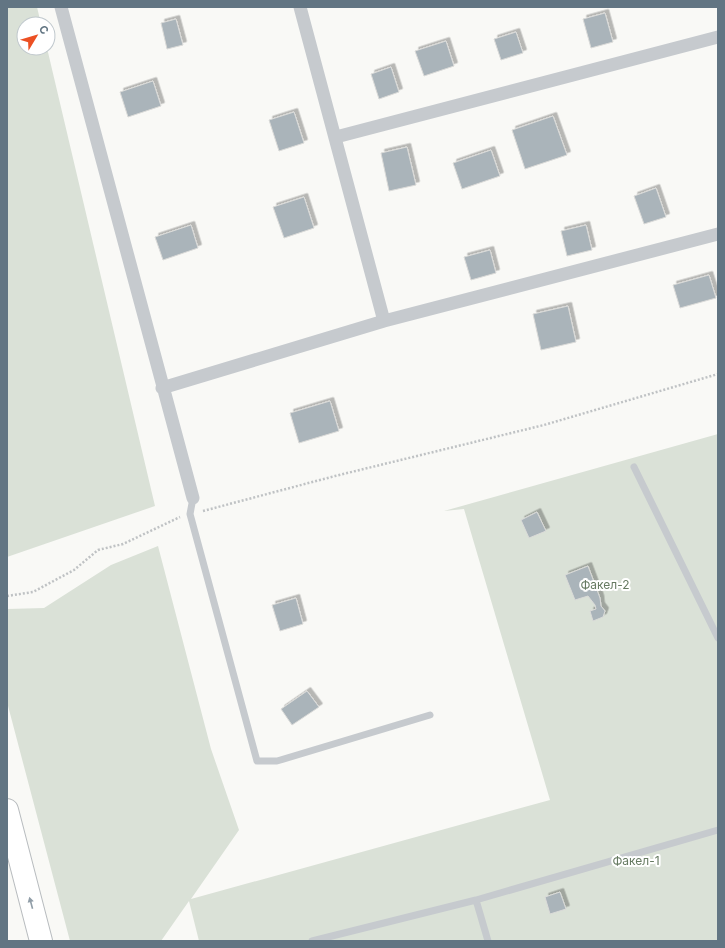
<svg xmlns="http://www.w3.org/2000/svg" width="725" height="948" font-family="Inter,sans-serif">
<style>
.green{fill:#dae1d7}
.building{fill:#aab4ba;stroke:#dadad8;filter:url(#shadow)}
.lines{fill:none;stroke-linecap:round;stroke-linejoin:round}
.highway-casing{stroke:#b8bcbf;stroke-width:24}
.path{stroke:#bfc2c4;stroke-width:2.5;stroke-dasharray:2 2;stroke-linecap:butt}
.lane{stroke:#c6cace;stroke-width:7}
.street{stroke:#c6cace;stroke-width:13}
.highway{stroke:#fff;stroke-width:22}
.oneway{fill:#919ea8}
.labels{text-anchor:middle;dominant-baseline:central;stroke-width:4;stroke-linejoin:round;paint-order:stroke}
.park-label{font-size:12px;fill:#667a61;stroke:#fff}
</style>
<defs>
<filter id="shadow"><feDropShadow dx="3.5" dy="-3.5" stdDeviation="0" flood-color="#0004"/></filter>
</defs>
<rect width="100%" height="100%" fill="#f9f9f6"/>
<path class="green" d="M7,7H37L41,24H24V48H47L155,506L7,557Z
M718,434V941H199L189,901L161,941H70L7,702V609L44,608L111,565L158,546L211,749L239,830L191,899L550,800L464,509L444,511Z"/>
<path class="building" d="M605,13L613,42L591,48L583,19Z
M176,19L183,45L167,49L161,23Z
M516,32L523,53L501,60L494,39Z
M446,41L454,66L424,76L415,51Z
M391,67L399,92L379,99L371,74Z
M153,81L161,106L128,117L120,92Z
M294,112L304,143L279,151L269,120Z
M553,116L567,155L525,169L512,130Z
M407,147L416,185L389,191L381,153Z
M491,150L500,176L462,189L453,163Z
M656,188L666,217L644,224L634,196Z
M304,197L314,228L284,238L273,207Z
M191,225L198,248L163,260L155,237Z
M586,225L592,250L567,256L561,231Z
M490,250L496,273L471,280L464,257Z
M709,275L716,298L680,308L673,285Z
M568,306L576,342L541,350L533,314Z
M330,401L339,431L299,443L290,413Z
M537,512L546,531L529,538L521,520Z
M588,566L600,598L601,606L605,611L603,617L593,621L590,611L596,609L595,605L588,596L575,600L565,575Z
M296,598L303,624L280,631L272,605Z
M307,691L319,707L292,725L281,709Z
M560,892L566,909L550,914L545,897Z"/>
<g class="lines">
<g class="highway-casing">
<path id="highway" d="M7,810L41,941"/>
</g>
<path class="path" d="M203,511L335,476L544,425L718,374
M7,596L33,592L74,570L98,550L123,544L180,517"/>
<path class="lane" d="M634,467L718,638
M193,498L190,514L257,761H277L430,715
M476,900L488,941
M312,941L476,900L718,830"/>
<path class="street" d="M61,7L193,498
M300,7L384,321
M336,137L718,37
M162,388L384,321L718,234"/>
<use href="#highway" class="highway"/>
</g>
<defs><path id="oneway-solid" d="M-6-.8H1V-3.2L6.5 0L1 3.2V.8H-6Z"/></defs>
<use class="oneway" href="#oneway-solid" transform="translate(31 903) rotate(-105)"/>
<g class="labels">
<g class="park-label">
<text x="605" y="584">Факел-2</text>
<text x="636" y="860">Факел-1</text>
</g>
</g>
<rect width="725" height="948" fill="none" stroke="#627583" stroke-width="16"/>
<g transform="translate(36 36) rotate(52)"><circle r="19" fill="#ffffff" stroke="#c0c8cd"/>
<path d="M0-3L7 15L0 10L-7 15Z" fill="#ec5023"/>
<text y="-6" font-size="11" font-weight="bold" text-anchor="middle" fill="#627583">С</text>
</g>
</svg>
